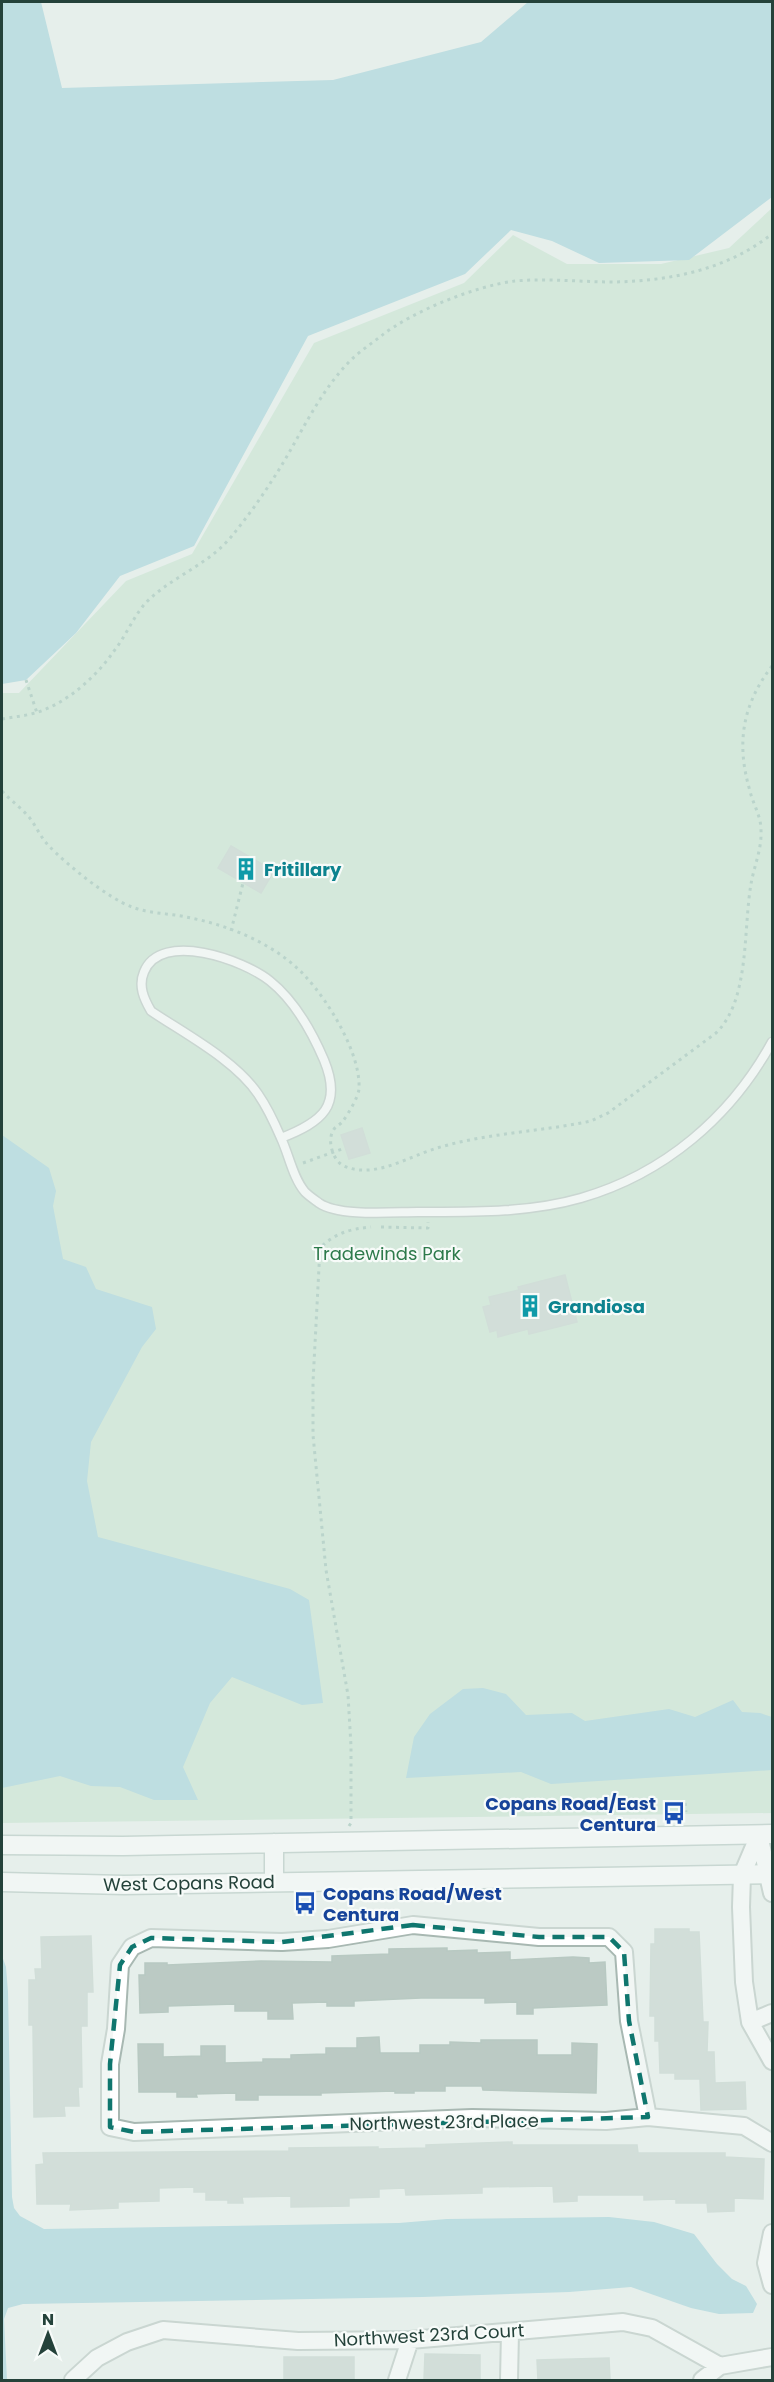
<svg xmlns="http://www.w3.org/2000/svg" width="774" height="2382" font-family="Poppins,sans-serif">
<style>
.green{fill:#bfe0c8}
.water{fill:#8ec9d4}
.building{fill:#bbcac4;stroke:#b8c9c2;stroke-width:1.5}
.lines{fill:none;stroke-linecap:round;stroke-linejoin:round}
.lane-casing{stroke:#a8b8b2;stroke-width:11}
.street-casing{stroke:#a8b8b2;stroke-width:20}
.secondary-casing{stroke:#a4bbb3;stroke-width:21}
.path{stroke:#86b3a5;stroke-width:3;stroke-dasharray:3 4.5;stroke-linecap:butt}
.lane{stroke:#fff;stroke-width:8}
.street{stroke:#fff;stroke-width:16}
.secondary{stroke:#fff;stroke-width:18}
.marked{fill:none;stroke:#0f766e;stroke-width:4.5;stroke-dasharray:12 8;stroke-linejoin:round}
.labels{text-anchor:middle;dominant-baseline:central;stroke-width:4.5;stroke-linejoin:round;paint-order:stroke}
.culture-label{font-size:18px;font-weight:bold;fill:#0d838f;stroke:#f7fbf9;text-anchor:start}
.park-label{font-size:18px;fill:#2d7a4b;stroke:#f7fbf9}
.transit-label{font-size:18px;font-weight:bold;fill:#164399;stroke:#f7fbf9;text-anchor:end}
.street-label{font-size:18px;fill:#24423a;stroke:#f7fbf9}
</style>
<rect width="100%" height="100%" fill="#e6efeb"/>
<path class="green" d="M772,208V1813L2,1823V693H19L126,581L192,554L314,343L464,283L513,235L567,264H661L729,248Z"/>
<path class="water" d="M2,2H41L62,88L333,80L481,42L528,2H772V197L689,260L599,263L552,241L511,230L465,274L308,336L194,546L120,576L76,633L26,680L2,684Z
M2,1135L49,1168L56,1191L53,1206L63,1259L86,1267L96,1289L152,1307L156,1329L142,1347L91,1442L87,1481L98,1537L290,1589L309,1600L323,1703L302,1705L232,1677L210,1703L183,1767L198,1800H154L120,1787L91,1786L60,1776L2,1788Z
M483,1688L506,1694L526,1715L572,1713L585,1721L669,1709L695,1717L733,1700L742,1712L760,1713L772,1717V1770L551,1784L521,1772L406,1778L414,1737L430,1714L463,1689Z
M2,1956L6,1967L8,1992L12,2197L14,2208L20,2216L44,2229L399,2223L447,2219L609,2217L654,2222L694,2234L717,2264L732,2279L746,2286L757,2304L753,2313L719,2314L691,2308L631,2287L569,2292L422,2297L23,2304L8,2308L4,2319L7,2380H2Z"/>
<path class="building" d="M231,846L274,871L261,893L218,868Z
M362,1128L370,1153L349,1159L341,1135Z
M565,1275L577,1322L529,1334L528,1329L498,1337L497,1330L490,1332L483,1307L491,1305L489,1297L519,1290L518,1287Z
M655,1929H689V1932H699L703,2022H708L707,2052H714L715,2083L745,2082L746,2109L701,2110L700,2079H675V2073H660L659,2041H655V2016H650L651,1944H655Z
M91,1936L93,1992H87V2026H81L82,2087H78L79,2106H64L65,2116L34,2117L33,2025H29V1980H36L35,1969H42L41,1937Z
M447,1948V1951L477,1950V1953L510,1952V1960L573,1957L589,1958V1963L605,1962L607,2005L533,2008V2014H517V2002L485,2003V1998H421L354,2001V2006H327V2002L292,2003L293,2019H268V2011H235V2004L168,2006V2012L140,2013L139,1975H145V1963H167V1965L261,1961L332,1962V1956L389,1954V1949Z
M379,2037L380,2053H420V2045H450V2042L481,2043V2040H537V2055H572V2043L597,2044L596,2093L483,2090L482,2086H445V2091H414V2093H395V2091L321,2093V2095H258V2100H236V2093L196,2094L197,2097H177V2092H139L138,2044H163V2057L201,2056V2046H225V2063L263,2062V2059H291V2055L326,2054V2048H357V2038Z
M512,2142V2145H637L638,2153H725V2157L764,2159L763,2199L734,2198V2211L708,2212L707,2203H676V2199L644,2200V2195H577V2201L554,2202L553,2186L482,2187V2193L406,2195L405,2188L379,2189V2197L349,2198V2206L291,2207V2196L242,2197L243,2203H228V2200H206V2192H194V2187L159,2188V2201L118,2202V2208L70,2210L71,2204H37L36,2165L44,2164L43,2153L289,2151V2148L378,2147V2149L426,2148V2145Z
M425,2354L480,2355V2380H424Z
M284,2357H354V2380H284Z
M609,2358L610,2380H538L537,2360Z"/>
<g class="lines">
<g class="lane-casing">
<path id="lane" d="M281,1138C322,1122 343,1106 324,1060C312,1032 295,1001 270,981C244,960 161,930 144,972C138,986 144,999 151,1011C185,1034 235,1060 258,1094C267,1107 275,1124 281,1138C289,1155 293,1178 305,1192C309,1196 315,1200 319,1203C339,1217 394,1212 418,1212C472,1212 529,1213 581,1198C664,1174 731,1117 772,1042"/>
</g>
<g class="street-casing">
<path id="street" d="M759,1835L742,1875L741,1907L744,1982L750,2022L772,2061
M759,1835L772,1893
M750,2022L772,2013
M648,2117L629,2021L624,1952L609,1937H539L413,1925L328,1939L282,1942L151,1938L132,1947L120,1965L116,2029L110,2064V2127L134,2132L472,2118L606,2121L648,2117L744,2126L772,2143
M772,2233L766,2263L772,2285
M73,2380L97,2358L127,2342L163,2330L298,2341L410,2340L623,2322L652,2328L720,2366
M397,2380L410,2340
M509,2380L510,2332
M702,2380L720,2366L772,2357"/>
</g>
<g class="secondary-casing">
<path id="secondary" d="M274,1843V1882
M2,1845L123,1846L772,1834
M2,1882L124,1885L772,1874"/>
</g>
<path class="path" d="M26,680L37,713
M2,719C13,717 24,716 35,713C66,704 96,677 114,651C125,637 132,620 143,606C166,579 206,567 231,537C245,520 259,501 271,482C298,442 316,395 351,360C360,351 371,344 381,336C413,311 475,286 515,281C548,278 580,282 613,282C670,281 726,270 772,234
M2,791C10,800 20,807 28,816C36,825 40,837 49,846C66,864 109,899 132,907C150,914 168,913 186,917C229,925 276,944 306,977C329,1002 361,1054 359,1089C358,1098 348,1114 343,1121C340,1125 335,1126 333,1131C327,1141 333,1161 344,1166C373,1179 406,1158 434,1149C484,1133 540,1132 591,1121L608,1113L716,1033C750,1000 743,930 751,884C754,866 762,849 761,830C761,816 753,804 750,791C736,744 742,705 772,666
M231,931L243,883
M303,1163L345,1148
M381,1227L428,1228V1222
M685,1803L686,1812
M349,1826L351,1823V1746L348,1695L326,1570L313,1435V1382L320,1248C335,1233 350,1229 371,1227"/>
<use href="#lane" class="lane"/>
<use href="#street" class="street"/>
<use href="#secondary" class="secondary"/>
</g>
<path d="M0 0H774V2382H0ZM413,1925L539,1937H609L624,1952L629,2021L648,2117L134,2132L110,2127V2064L120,1965L132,1947L151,1938L282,1942Z" fill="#e6efeb" fill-opacity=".55" fill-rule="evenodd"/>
<path class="marked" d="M413,1925L539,1937H609L624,1952L629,2021L648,2117L134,2132L110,2127V2064L120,1965L132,1947L151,1938L282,1942Z"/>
<defs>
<g id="building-bare" transform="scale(1.8)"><path d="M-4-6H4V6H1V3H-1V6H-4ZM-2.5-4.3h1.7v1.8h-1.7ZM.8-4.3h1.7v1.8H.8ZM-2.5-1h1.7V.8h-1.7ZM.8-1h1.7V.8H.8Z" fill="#0f9aa8" stroke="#f7fbf9" stroke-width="2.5" paint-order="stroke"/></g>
<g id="bus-bare" transform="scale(1.8)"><path d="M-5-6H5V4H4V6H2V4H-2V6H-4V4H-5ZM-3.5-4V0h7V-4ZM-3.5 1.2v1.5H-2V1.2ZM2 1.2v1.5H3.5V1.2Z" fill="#1a4fb4" stroke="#f7fbf9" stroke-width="2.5" paint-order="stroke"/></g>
</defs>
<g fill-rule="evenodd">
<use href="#building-bare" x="246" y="869"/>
<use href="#building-bare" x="530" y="1306"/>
<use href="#bus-bare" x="674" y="1813"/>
<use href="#bus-bare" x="305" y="1903"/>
</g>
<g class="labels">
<g class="culture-label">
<text x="264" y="869">Fritillary</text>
<text x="548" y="1306">Grandiosa</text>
</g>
<g class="park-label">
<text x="387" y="1253">Tradewinds Park</text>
</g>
<g class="transit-label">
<text x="656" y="1803">Copans Road/East<tspan x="656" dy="21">Centura</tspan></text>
<text x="323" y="1893" text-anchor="start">Copans Road/West<tspan x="323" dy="21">Centura</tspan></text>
</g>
<g class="street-label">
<text transform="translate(189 1883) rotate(-1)">West Copans Road</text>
<text transform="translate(444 2122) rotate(-1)">Northwest 23rd Place</text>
<text transform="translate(429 2335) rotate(-3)">Northwest 23rd Court</text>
</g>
</g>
<rect width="774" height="2382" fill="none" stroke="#24423a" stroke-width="6"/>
<g transform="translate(48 2334)" stroke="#f7fbf9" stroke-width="4.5" paint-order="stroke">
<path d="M0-4.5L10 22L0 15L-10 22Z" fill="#24423a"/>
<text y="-9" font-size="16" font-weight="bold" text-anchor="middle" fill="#24423a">N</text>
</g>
</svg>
